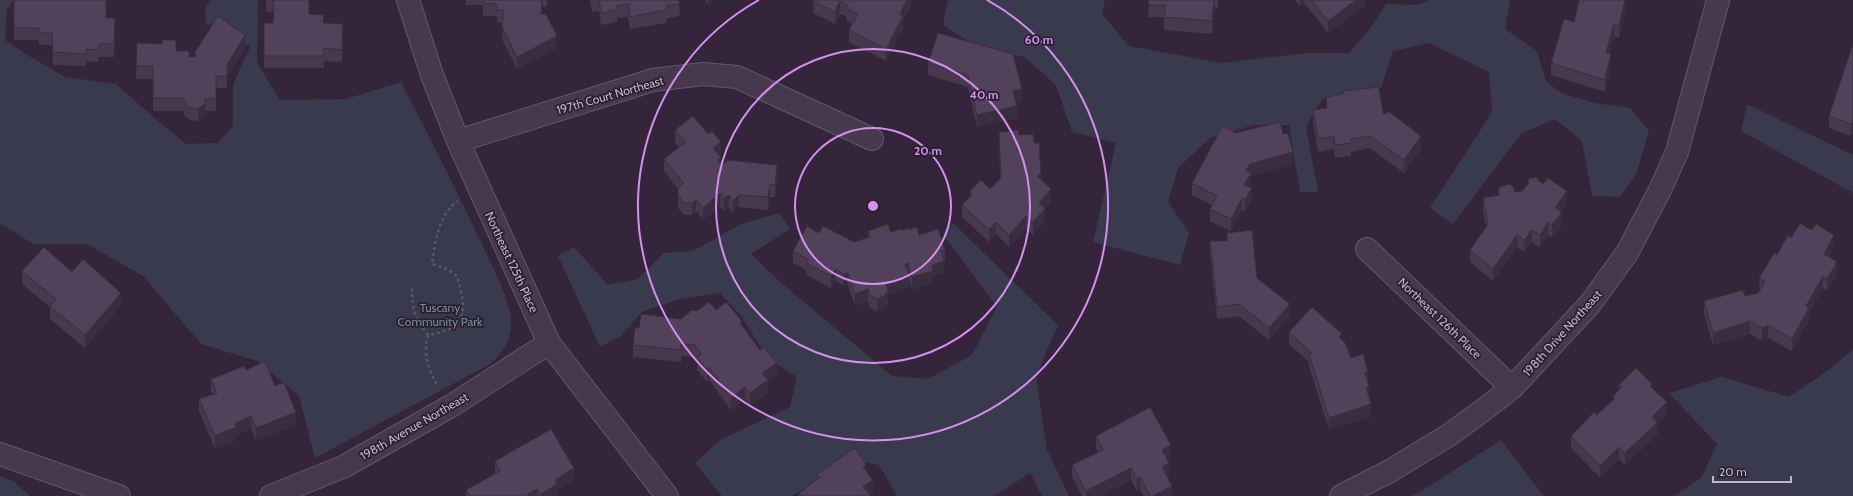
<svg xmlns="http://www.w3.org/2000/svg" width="1853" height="496" font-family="Cabin,sans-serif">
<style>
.green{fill:#393a4e}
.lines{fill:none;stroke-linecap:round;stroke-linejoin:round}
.minor-casing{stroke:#635769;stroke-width:24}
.path{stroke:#5a5569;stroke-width:2.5;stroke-dasharray:3 3;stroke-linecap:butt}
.minor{stroke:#45394b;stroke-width:22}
.wall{fill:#47384d}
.shaded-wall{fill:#392e3f}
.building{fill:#52415a;stroke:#392e3f}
.ring{fill:none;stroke:#d590ef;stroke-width:2}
.labels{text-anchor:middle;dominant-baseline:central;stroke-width:3.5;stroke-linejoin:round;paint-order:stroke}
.street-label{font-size:12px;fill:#c1b4c6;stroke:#2a1e30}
.park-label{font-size:12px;fill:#748e9a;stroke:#2a1e30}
.centre{fill:#d590ef;stroke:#2a1e30;stroke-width:2}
.ring-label{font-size:12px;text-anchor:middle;font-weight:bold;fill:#d590ef;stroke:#2a1e30;stroke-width:3.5;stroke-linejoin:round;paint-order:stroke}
</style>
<rect width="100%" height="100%" fill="#34253a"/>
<path class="green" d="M0,0H13L7,10L5,40L29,56L65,77L116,84L151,115L186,144L218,143L233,126V85L250,47L221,24L206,25L205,7L210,0H258L257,63L280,100L346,99L401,82C428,134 455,187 480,240C491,265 507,291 511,319C513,337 503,352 490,364L315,458L299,396L257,361L201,344L143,276L87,244H33L0,223Z
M948,0H1105L1102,14L1129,46L1221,63L1307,53H1349L1372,26L1386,4L1419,5L1429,0H1510L1505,29L1537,51L1546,81L1561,93L1595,103L1630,108L1649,131L1636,175L1619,197L1592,196L1582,141L1555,119L1522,133L1453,224L1430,208L1492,112L1489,72L1429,43L1393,51L1381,88L1322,99L1306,127L1318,192H1300L1289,125H1254L1210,138L1178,168L1168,202L1189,233L1180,265L1093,242L1116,143L1072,132L1056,85L1024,57L979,48L943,25Z
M1747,104L1853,155V193L1741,131Z
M779,213L790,229L751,254L779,281L892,376L928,379L972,355L997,307L943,234L953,223L1058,325L1036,376L1047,450L1069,496H1042L1030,473L994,496H897L879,465L851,459L792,496H722L695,463L720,440L790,407L797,377L768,359L742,317L720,293L680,299L642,312L621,336L600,347L558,256L574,247L608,285L638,279L664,253L693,251L741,224Z
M1853,349V496H1674L1701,478L1717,444L1669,393L1722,377L1789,397L1830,369Z
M1501,440L1544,496H1411L1420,492Z
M0,476L13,481L30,496H0Z"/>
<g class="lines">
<g class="minor-casing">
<path id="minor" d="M408,0L432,75L458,141L549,343L667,496
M458,141L653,80L703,74L737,77L872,139
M1367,249L1512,388
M0,454L119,496
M271,496L345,466L451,406L549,343
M1341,496L1390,471L1449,435L1482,411L1512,388L1590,304L1627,253L1661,188L1677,152L1718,0"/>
</g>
<path class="path" d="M412,288C412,309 415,318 428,335C468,329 467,309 457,276L447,269L432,264C435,242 439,213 458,201
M428,335C423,353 428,369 437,385"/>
<use href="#minor" class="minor"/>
</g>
<path class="wall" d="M14,0L106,18L115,30L114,57H99L98,62L86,61V66L53,65L52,45H39V40H14Z
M266,0H309V14L324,23L343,37L342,62L324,61V68H264V23H273L274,12H266Z
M466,0H547V6H542V14L557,48L517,69L502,39L503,23L497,22V16H483V5H466Z
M590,0H679L680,16L666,19V23L630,29L628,17L617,18V22L601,25L599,11L592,12Z
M705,0H715L708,5Z
M911,0V5L903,21V28L886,61L849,42V30L852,24L846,20V16L840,14L835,24L813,13V1Z
M1149,0H1218V9L1215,8L1212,34L1164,30V17H1148Z
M1295,0H1365V6L1328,33L1304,3L1300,6Z
M1625,12L1619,38L1614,37L1609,53L1611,66L1605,92L1551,75V63L1574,22Z
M938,33L1022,101L1016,102L1017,118L977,127L968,87L928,75V63Z
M137,43L176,51L189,57H195L245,48L227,77V88H216V111H205V116L198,121L190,120L184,115V111H153V79H136Z
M1853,43L1851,136L1829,128V116Z
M1343,91L1383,113L1421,149L1404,173L1370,148L1351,152V156L1335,158L1334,149L1318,152L1313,122V110L1326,108V97L1343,94Z
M675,130L721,154L719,155L721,165L777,177L775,197H770L768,210L739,207L733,213L729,208L724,211L720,206L703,220L696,211L692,215H684L678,208V189L664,171V159L679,147L675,142Z
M999,132L1019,135L1034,143L1041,180L1051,202L1045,209V221L1033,235L1026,229L1009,247L996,234L989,242L962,217V205L970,198V191L990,189L1000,178Z
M1235,133L1283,134L1293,164L1251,176L1250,187L1252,200L1245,212L1242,210L1231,231L1210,221V209L1212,205L1192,195V183Z
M1528,179L1539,181L1567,204L1561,212L1562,225L1552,238L1548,235L1540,247L1532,242L1524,252L1517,247L1493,281L1470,262V250L1486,227L1483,211V198L1498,195V190L1515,192L1522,191L1528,184Z
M902,230H909L945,250V262H944V273L933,276V283L912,290L909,278V287L888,295V303L884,308L877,311L870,308L868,301L855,306L848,285L843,286L836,281L831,288L806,275V270L793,263V251L819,233L854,242L868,237V231L891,232Z
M1227,233L1257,278L1290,316L1269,340L1239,316L1217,319L1210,254V241H1227Z
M1791,238L1834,247L1829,257L1837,274L1827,291L1823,288L1809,313V320L1792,351L1768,338L1762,341L1750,334L1713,345L1704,314V301L1745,296L1758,293L1760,291L1759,278L1777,255Z
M22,271L72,272L121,305L85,348L50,319V307L22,284Z
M716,310L742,325L777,375L768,382V393L750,405L745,399L731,410L709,380L707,382L697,370V360L695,357L681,356V362L633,357V345L639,328L681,319L697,311Z
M1289,332L1342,339L1351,358L1368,384L1371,417L1329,430L1309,366V362L1289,344Z
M246,370L275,386L296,425L256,440L251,429L236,435V440L215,449L199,411V399L213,394L211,391V379Z
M1619,385L1652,388L1667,414L1658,424V434L1625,465L1619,459L1600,478L1571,448V436L1597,415L1613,400V396L1619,390Z
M1096,436L1171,457L1167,459L1169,475L1167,476L1172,496H1144L1140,490L1137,491L1131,480L1101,496H1082L1072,477V465L1098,452L1096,448Z
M495,461L574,480L558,490V496H466V490L495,474Z
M866,471L873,492L870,495L871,496H799V493L817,479V474Z"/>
<path class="shaded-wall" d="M542,0V6L541,26V14Z
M708,0H715L708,5Z
M907,0H911V5L903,21V28L886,61V49L900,14Z
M1214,0L1215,8L1212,34V21Z
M1300,0H1304V3L1300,6Z
M1356,0H1365V6L1328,33V21Z
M1625,0V12L1619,38V26Z
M840,1V14L835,24V12Z
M343,24V37L342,62V50Z
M1614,24V37L1606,65V53Z
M245,35V48L227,77V88V65Z
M557,36V48L517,69V57Z
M1611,54V66L1605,92V80Z
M1022,89V101L1013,103V91Z
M205,103V116L198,121V109Z
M1017,106V118L977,127V115Z
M1853,120V132L1851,136V124Z
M1421,136V149L1404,173V160Z
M721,142V154L713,160V148Z
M1293,152V164L1251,176V186L1244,197V185L1246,170L1250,164Z
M721,158V170L718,160Z
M777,165V177L775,197V185Z
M1041,174V186L1037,176Z
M770,184V197L768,210V197Z
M1252,188V200L1245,212V200Z
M1051,189V202L1039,216V203Z
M1567,191V204L1555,221V208Z
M720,193V206L703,220V208Z
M729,195V208L724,211V198Z
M739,195V207L733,213V201Z
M1242,198V210L1231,231V219Z
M696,199V211L692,215V203Z
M1045,209V221L1033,235V222Z
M1562,212V225L1552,238V225Z
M1026,216V229L1009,247V235Z
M996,222V234L989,242V230Z
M1548,222V235L1540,247V235Z
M1532,230V242L1524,252V240Z
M1517,235V247L1493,281V269Z
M1834,235V247L1824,267V254Z
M944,261V273L933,276V283L912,290V277L932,265Z
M1837,262V274L1827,291V279Z
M908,263L909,287L888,295V303L884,308L877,311V299L886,283L905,264Z
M836,269V281L831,288V276Z
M848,273V285L843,286V274Z
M1823,276V288L1809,313V320L1792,351V339L1806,306Z
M868,289V301L855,306V294Z
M121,293V305L85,348V335Z
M1290,304V316L1269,340V328Z
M1750,321V334L1713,345V333Z
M1768,325V338L1762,341V328Z
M777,363V375L768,382V393L750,405V393L762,373Z
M709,367V380L707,382V369Z
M1368,371V384L1365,373Z
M1369,386V399L1366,387Z
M745,387V399L731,410V398Z
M1667,402V414L1658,424V434L1625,465V453L1652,417Z
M1371,404V417L1329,430V418Z
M296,412V425L256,440V428Z
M251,416V429L236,435V440L215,449V436L234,424Z
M1171,445V457L1162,462V450Z
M1619,447V459L1600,478V466Z
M1169,463V475L1162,479V467Z
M866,464V476L863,467Z
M574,468V480L558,490V496H540V494L555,480Z
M1131,468V480L1101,496H1086V491Z
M1140,477V490L1137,491V479Z
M873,480V492L868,496L863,487Z
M1172,486V496H1153Z
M537,489V496H528V494Z"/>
<path class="building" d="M14,0H106V18H115L114,44H99L98,50L86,49V54L53,52L52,33H39V28H14Z
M272,0H309V14L324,15L323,23L343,24L342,50L324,48V56H264V23H273L274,0Z
M484,0H542L541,14H546L557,36L517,57L502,27L504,10H497V4L483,3Z
M599,0H679L680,4L666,6V10L630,17L628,4L617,6V10L601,13Z
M814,0H907L900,14L903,16L886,49L849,30L858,14L846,8L848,5L840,1L835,12L813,1Z
M1149,0H1214L1212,21L1164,17L1166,5H1148Z
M1311,0H1356L1328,21Z
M1579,0H1625L1619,26L1614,24L1606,53L1611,54L1605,80L1551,63L1564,19L1574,22Z
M218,16L245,35L227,65V76H216V99H205V103L198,109L190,108L184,102V98H153V66H136L137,43L162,44V40H176V51H189V57H195V52Z
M938,33L1013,54L1022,89L1013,91L1017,106L977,115L968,75L928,63Z
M1853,43V120L1851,124L1829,116Z
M1379,87L1383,113L1386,114L1388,111L1421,136L1404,160L1370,136L1351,139V143L1335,145L1334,136L1318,139L1313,110L1327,108L1326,97L1344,94L1343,91Z
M693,116L708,134L712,131L721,142L713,148L721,158L718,160L721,166L728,160L777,165L775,185L770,184L768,197L739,195L733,201L729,195L724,198L720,193L703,208L696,199L692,203H684L678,195V188L684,183L664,159L686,142L675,130Z
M1280,122L1283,134L1288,133L1293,152L1250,164L1246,170L1251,174L1244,185L1252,188L1245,200L1242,198L1231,219L1210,209L1217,196L1192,183L1223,125L1235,133Z
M1018,130L1019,135L1033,134L1034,143H1039L1041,174L1037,176L1051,189L1039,203L1045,209L1033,222L1026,216L1009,235L996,222L989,230L962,205L973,194L970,191L981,180L990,189L1001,178L999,132Z
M1537,177L1539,181L1543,184L1548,178L1567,191L1555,208L1562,212L1552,225L1548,222L1540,235L1532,230L1524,240L1517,235L1493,269L1470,250L1488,224L1483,198L1500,195L1498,190L1500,187L1510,184L1514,188L1515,192L1522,191L1529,183L1528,179Z
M1800,223L1812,230L1816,224L1834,235L1824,254L1837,262L1827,279L1823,276L1806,306L1809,308L1792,339L1768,325L1762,328L1750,321L1713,333L1704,301L1743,290L1745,296L1758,293L1765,282L1759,278L1774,253L1777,255L1788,235L1791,238Z
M888,224L891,232L901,229L902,230L909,228V230L917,227L919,235L938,229L945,250H941L944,261L932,265L933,271L912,277L908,263L905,264L909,275L886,283L888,291L884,296L877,299L870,295L868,289L855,294L848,273L843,274L836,269L831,276L806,263L808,259L793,251L807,226L819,233L823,226L854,242L870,237L868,231Z
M1252,230L1257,278L1290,304L1269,328L1239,304L1217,307L1210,241H1227V233Z
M44,247L72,272L83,259L121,293L85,335L50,306L56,299L22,271Z
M709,302L716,310L726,302L742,321L740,323L760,350L764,347L777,363L762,373L768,380L750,393L745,387L731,398L709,367L707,369L697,358L702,354L695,345L681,344V350L633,345L635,328H639L641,314L681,319L692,310L697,311Z
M1312,307L1342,334L1339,337L1346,344L1351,358L1363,354L1368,371L1365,373L1369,386L1366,387L1371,404L1329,418L1309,354L1312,353L1289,332Z
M265,361L275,386L284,382L296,412L256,428L251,416L234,424L236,427L215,436L199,399L217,393L211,379L244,366L246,370Z
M1636,368L1652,384L1650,386L1667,402L1652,417L1658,422L1625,453L1619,447L1600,466L1571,436L1594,412L1597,415L1615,398L1613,396L1622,387L1619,385Z
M1150,407L1171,445L1162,450L1169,463L1162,467L1172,486L1153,496H1150L1140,477L1137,479L1131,468L1086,491L1072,465L1103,450L1096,436Z
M551,429L574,468L555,480L558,484L540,494L537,489L528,494L529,496H470L466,490L500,471L495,461Z
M855,448L866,464L863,467L873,480L863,487L871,496H801L799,493L820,477L817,474Z"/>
<g class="ring">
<circle cx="873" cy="206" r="78"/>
<circle cx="873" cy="206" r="157"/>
<path d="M987 0A235 235 0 1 1 759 0"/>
</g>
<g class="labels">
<g class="street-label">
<text transform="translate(610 95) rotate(-16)">197th Court Northeast</text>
<text transform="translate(512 262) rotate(65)">Northeast 125th Place</text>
<text transform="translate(1440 318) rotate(44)">Northeast 126th Place</text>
<text transform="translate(1562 333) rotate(-48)">198th Drive Northeast</text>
<text transform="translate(414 426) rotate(-30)">198th Avenue Northeast</text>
</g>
<g class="park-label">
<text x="440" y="307">Tuscany<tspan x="440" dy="14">Community Park</tspan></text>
</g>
</g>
<circle cx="873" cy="206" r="6" class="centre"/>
<g class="ring-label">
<text x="1039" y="44">60 m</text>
<text x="984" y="99">40 m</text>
<text x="928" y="155">20 m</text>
</g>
<path d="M1713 476v6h78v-6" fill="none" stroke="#c1b4c6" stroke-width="2"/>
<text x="1719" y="476" font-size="12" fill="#c1b4c6" stroke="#2a1e30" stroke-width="3" paint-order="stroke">20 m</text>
</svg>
